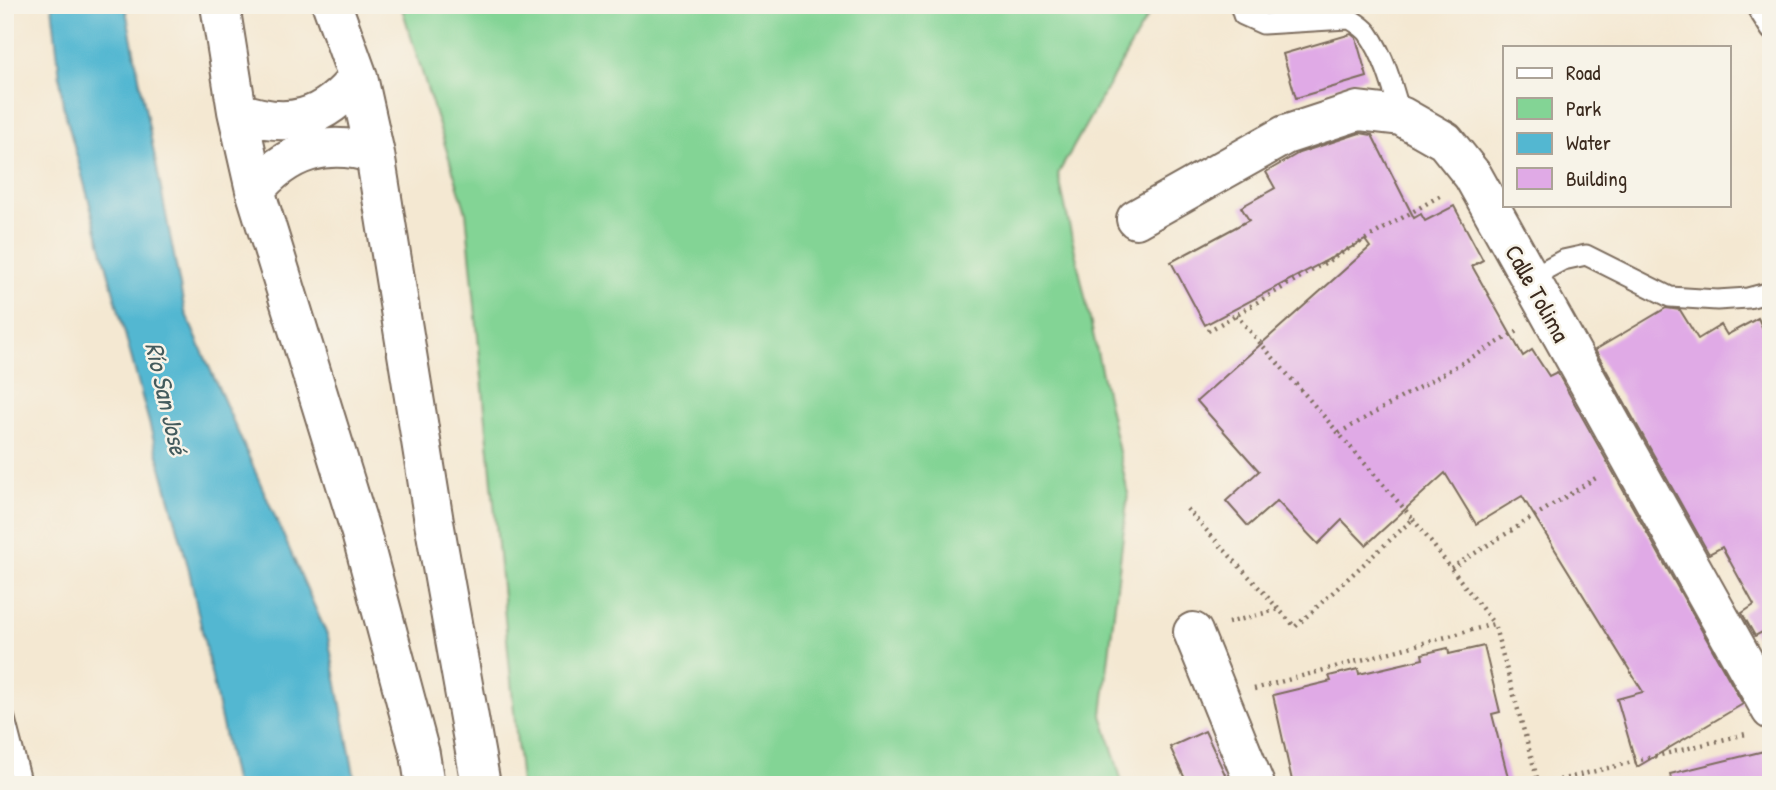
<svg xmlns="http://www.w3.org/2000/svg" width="1776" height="790" font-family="'Patrick Hand',sans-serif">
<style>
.green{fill:#83d495;stroke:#5f7f5a;stroke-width:2}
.water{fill:#53b7d1;stroke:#477078;stroke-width:2}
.building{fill:#e0aae6}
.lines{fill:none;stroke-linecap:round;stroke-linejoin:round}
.lane-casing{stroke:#7c6c5d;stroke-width:23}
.street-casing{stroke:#7c6c5d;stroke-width:42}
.primary-casing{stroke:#7c6c5d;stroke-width:42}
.path{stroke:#7c6c5d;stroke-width:4.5;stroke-dasharray:2 5;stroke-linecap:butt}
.lane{stroke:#fff;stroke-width:19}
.street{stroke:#fff;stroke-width:38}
.primary{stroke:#fff;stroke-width:38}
.labels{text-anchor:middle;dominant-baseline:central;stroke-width:5;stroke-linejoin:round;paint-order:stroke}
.street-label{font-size:24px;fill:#3b2a1e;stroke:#f7f3e8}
.water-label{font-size:26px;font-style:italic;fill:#435b5d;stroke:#f7f3e8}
</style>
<rect width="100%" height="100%" fill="#f7f3e8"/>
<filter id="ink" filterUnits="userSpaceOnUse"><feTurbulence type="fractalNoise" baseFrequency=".0143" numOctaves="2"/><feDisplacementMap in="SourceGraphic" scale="14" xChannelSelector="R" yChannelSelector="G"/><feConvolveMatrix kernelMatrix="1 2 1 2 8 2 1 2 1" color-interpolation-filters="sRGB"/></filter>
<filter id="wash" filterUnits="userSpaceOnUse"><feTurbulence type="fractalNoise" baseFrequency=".00686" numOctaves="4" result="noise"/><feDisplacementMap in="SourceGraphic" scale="28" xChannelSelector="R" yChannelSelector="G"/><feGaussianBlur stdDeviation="1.57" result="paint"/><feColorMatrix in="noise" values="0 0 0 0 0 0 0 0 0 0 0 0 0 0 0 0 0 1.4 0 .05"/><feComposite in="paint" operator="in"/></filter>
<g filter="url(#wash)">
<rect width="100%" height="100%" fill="#f4e8d2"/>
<path class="green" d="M401,5H1154L1058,174L1128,493L1102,715L1123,785H521L466,212Z"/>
<path class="water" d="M52,5H125L185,312L328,637L356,785H235L189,570L63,105Z"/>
<g id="blocks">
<path class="building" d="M1351,34L1356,38L1367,77L1296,98L1283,54Z
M1360,133L1372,135L1414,218L1421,214L1425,221L1454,206L1483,260L1472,266L1523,356L1532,350L1549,376L1557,372L1743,704L1637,767L1617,699L1643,692L1522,496L1476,524L1445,473L1366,545L1342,520L1318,544L1277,501L1248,526L1226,501L1259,471L1197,401L1370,247L1365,240L1205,325L1171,262L1249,220L1241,207L1275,188L1266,172L1299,153Z
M1666,308L1680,310L1698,339L1721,325L1727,335L1758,318L1771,346V634L1768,629L1755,636L1742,613L1754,605L1722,547L1709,554L1595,350Z
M1484,646L1500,712L1492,714L1510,785H1293L1273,695L1331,681L1329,676L1358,669L1359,674L1423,659L1422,654L1448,648L1449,654Z
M1205,731L1230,785H1188L1170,747Z
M1764,751L1771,785H1672L1670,774Z"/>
</g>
</g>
<g filter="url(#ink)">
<use href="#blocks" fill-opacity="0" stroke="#7c6c5d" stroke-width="2"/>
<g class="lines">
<g class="lane-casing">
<path id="lane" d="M1240,5L1243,15L1263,24L1347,19
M1333,5C1342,17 1360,22 1368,33C1385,57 1393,88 1401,116
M1755,5L1771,30
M1530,278L1563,260L1586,255L1670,297L1717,300L1748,298L1771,292
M5,719L22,785"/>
</g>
<g class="street-casing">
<path id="street" d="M1136,219L1285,135L1358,111L1401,116L1445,141L1473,176L1771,710
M1193,632L1255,785"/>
</g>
<g class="primary-casing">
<path id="primary" d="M220,5L237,111L255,190L361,533L420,754L425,785
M332,5L358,77L375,154L434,522L481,785
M237,111C288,130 325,120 358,77
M255,190C287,151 326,139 375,154"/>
</g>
<path class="path" d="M1762,321L1771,336
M1208,331L1443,194
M1339,433L1518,331
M1187,509L1295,627L1413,519L1236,315
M1413,519L1494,624
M1451,568L1599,476
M1228,623L1279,609
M1254,689L1494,624L1539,785
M1539,785L1746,734"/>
<use href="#lane" class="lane"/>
<use href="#street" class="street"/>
<use href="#primary" class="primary"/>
</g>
</g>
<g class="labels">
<g class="street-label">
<text transform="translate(1538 293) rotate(61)">Calle Tolima</text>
</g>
<g class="water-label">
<text transform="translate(167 398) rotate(77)">Río San José</text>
</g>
</g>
<rect width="1776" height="790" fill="none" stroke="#f7f3e8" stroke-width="28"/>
<rect x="1503" y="46" width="228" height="161" fill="#f7f3e8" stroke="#aca397" stroke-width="2"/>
<rect x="1517" y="68" width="35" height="10" fill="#ffffff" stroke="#aca397" stroke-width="2"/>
<text x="1566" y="80" font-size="21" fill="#3b2a1e">Road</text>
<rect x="1517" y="98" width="35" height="21" fill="#83d495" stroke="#aca397" stroke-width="2"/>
<text x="1566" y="116" font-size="21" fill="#3b2a1e">Park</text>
<rect x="1517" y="133" width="35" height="21" fill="#53b7d1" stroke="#aca397" stroke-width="2"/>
<text x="1566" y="150" font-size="21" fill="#3b2a1e">Water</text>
<rect x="1517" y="168" width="35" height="21" fill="#e0aae6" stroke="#aca397" stroke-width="2"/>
<text x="1566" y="186" font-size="21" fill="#3b2a1e">Building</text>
</svg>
